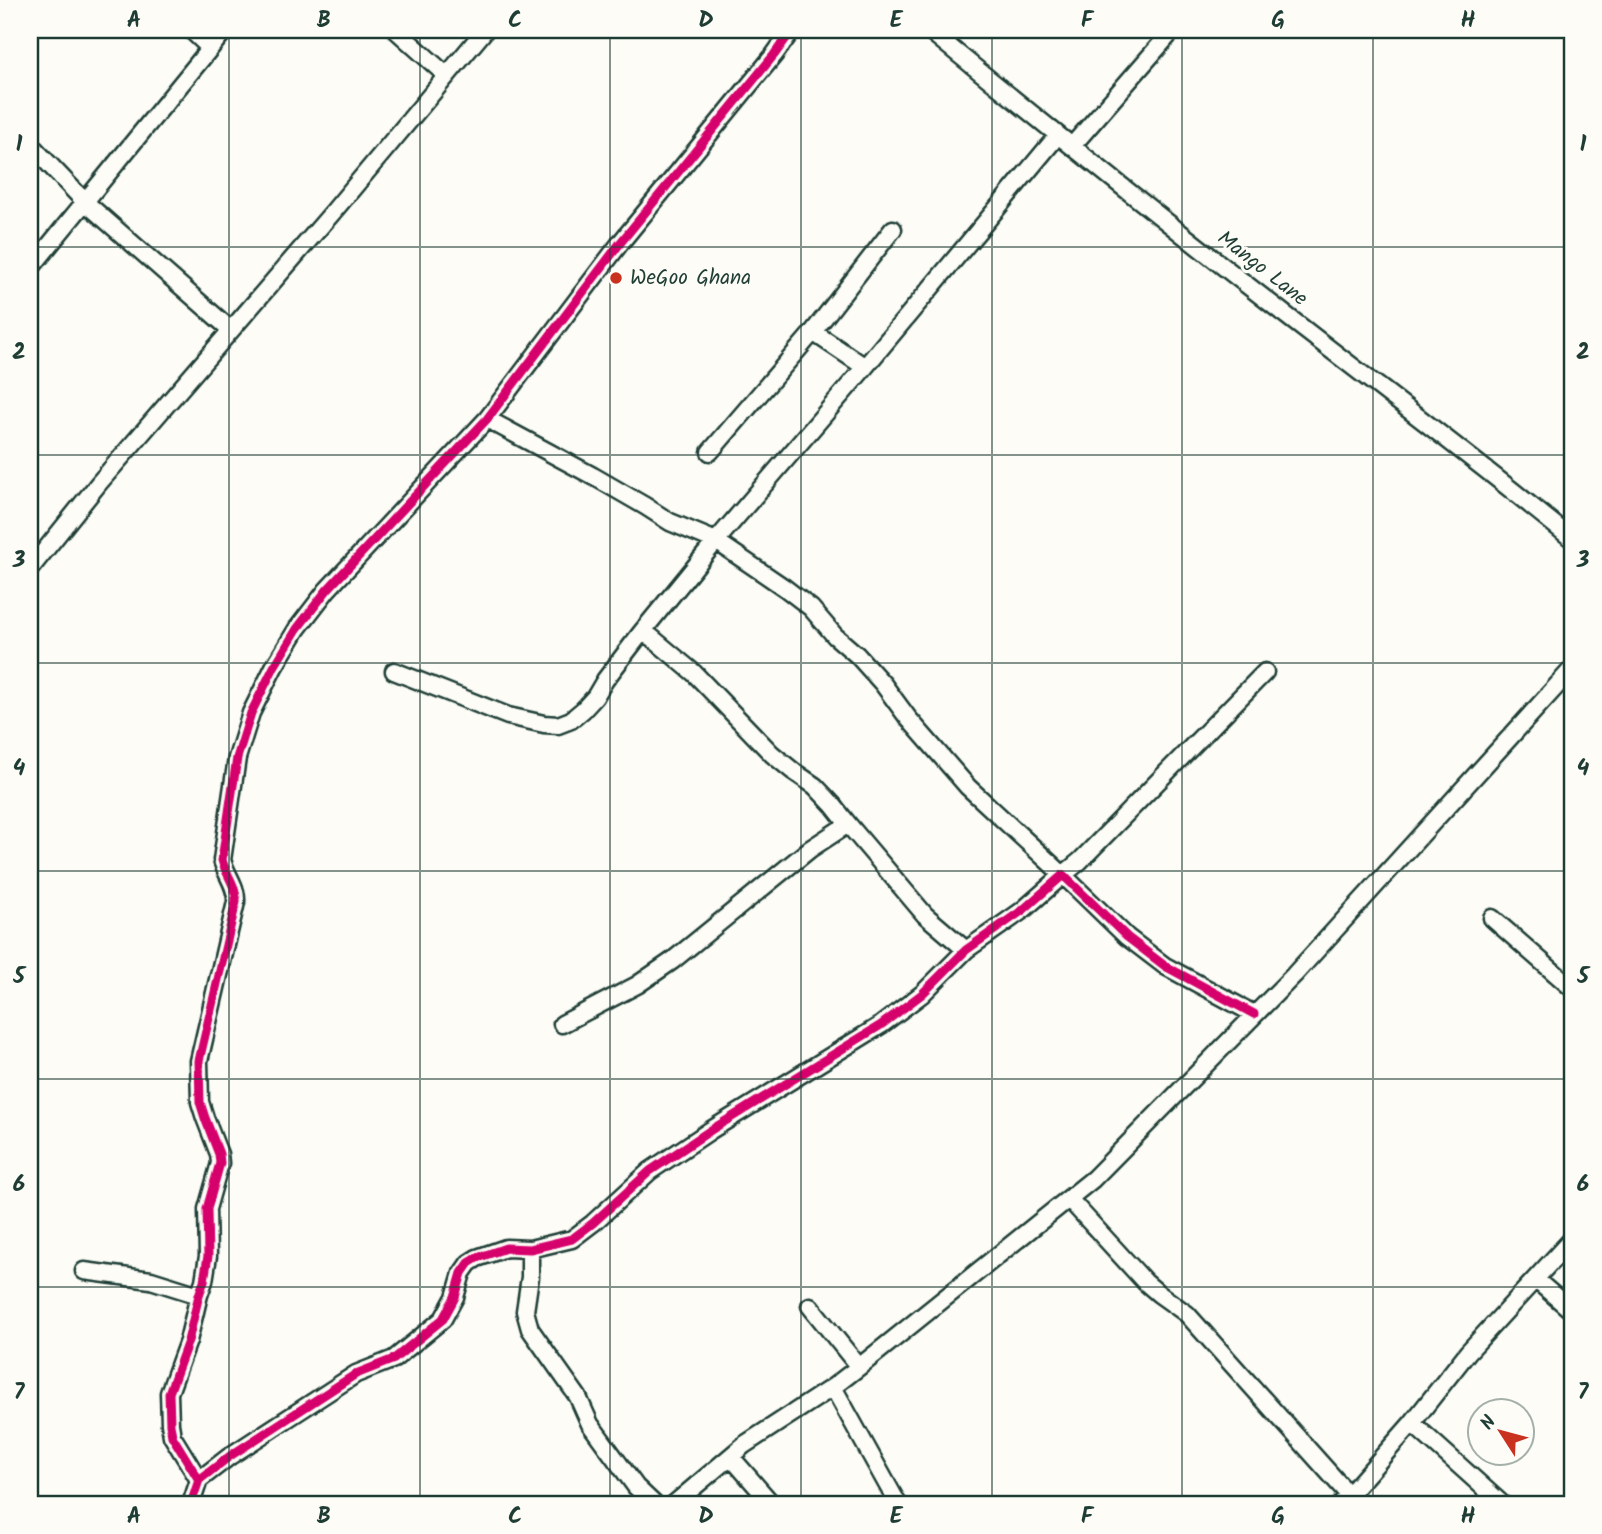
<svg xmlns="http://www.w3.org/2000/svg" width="1602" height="1534" font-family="Kalam,sans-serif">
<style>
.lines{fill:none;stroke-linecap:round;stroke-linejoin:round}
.minor-casing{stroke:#1f3d34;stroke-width:21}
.minor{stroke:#fdfcf7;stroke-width:16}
.cycleway-casing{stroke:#fdfcf7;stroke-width:13}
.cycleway{stroke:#d6006c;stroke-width:9}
.grid{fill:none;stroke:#1f3d34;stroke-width:2;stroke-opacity:0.55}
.poi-dot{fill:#c8321e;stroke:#fdfcf7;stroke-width:2.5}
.labels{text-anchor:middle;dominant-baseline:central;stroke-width:6;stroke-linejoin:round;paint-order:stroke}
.street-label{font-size:21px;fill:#1f3d34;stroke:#fdfcf7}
.poi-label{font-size:21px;fill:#1f3d34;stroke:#fdfcf7;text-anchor:start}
.neatline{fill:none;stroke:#1f3d34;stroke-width:2.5}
.grid-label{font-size:23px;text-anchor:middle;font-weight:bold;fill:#1f3d34}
</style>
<rect width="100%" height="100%" fill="#fdfcf7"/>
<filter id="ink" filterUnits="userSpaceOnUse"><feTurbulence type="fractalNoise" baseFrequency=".0143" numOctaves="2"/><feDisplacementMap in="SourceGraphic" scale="14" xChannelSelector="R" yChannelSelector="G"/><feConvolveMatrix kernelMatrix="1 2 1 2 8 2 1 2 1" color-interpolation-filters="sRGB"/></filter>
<g filter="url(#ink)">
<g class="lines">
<g class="minor-casing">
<path id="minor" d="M191,30L210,48
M396,30L447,76
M929,30C1058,136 1189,241 1322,343C1406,408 1490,471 1572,539
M30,144L85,202L231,330
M1072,146L1173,30
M30,269L225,30
M813,332L865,367
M487,419L593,476L645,506L670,522L716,541L785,588L811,608L835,636L857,655L883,684L908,718L968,787L1063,875L1080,861L1265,672
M710,452L813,332L893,229
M30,569L99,483L333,212L485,30
M641,633L716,541L865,367L1058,135
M394,671L508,716L544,724L558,725L571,720L583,710L595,697L605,680L641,633L651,637L694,673L772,754L793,771L815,786L833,805L848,824L925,915L966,950
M1492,918L1572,988
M562,1024L637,985L672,961L810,849L848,824
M1070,1200L1145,1282L1159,1294L1187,1314L1349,1495
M530,1249V1277L525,1311L530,1329L578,1397L590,1424L636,1487L654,1504
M84,1271L151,1280L199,1295
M1535,1279L1572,1311
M810,1306L859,1367
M833,1387L898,1504
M1412,1423L1502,1504
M731,1457L772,1504
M199,1480L172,1436L170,1424L169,1393L188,1341L199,1295L204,1281L208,1256L207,1209L220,1163L219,1154L205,1118L200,1102L199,1061L236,902C237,886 226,875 222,860L237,758L251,713L274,667L297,629L327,590L487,419L621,242L774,55L792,30
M191,1504L199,1480L230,1456L356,1374L394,1359L443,1319L455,1297L462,1273L469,1263L477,1258L506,1248L530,1249L572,1239L593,1223L650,1171L711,1130L881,1025L922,994L966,950L1023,910L1063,875L1127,937L1165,966L1254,1014
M674,1504L744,1445L833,1387L859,1367L1093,1179L1294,975L1572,669
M1341,1504L1412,1423L1468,1352L1572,1239"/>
</g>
<use href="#minor" class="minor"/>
<g class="cycleway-casing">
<path id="cycleway" d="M199,1480L172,1436L170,1424L169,1393L188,1341L199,1295L204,1281L208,1256L207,1209L220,1163L219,1154L205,1118L200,1102L199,1061L236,902C237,886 226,875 222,860L237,758L251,713L274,667L297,629L327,590L487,419L621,242L774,55L792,30
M191,1504L199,1480L230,1456L356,1374L394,1359L443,1319L455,1297L462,1273L469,1263L477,1258L506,1248L530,1249L572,1239L593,1223L650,1171L711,1130L881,1025L922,994L966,950L1023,910L1063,875L1127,937L1165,966L1254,1014"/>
</g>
<use href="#cycleway" class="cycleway"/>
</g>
</g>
<path class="grid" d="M229,30V1504M420,30V1504M610,30V1504M801,30V1504M992,30V1504M1182,30V1504M1373,30V1504M30,247H1572M30,455H1572M30,663H1572M30,871H1572M30,1079H1572M30,1287H1572"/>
<circle class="poi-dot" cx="616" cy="278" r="7"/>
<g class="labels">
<g class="street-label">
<text transform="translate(1262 269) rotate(38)">Mango Lane</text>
</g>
<g class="poi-label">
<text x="630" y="278">WeGoo Ghana</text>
</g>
</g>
<rect width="1602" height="1534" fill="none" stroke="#fdfcf7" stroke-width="77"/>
<g transform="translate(1501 1432) rotate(306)"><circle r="33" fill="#fdfcf7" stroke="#a4b0a9" stroke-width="2"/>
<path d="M0-5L12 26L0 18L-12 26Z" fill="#c8321e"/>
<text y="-10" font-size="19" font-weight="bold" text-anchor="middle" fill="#1f3d34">N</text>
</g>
<rect x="38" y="38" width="1526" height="1458" class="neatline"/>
<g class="grid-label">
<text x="134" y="27">A</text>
<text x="324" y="27">B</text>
<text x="515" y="27">C</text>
<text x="706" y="27">D</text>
<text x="896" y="27">E</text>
<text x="1087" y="27">F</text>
<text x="1278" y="27">G</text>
<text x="1468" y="27">H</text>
<text x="19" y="151">1</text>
<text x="1583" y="151">1</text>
<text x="19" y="359">2</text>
<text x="1583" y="359">2</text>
<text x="19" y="567">3</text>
<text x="1583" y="567">3</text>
<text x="19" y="775">4</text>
<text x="1583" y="775">4</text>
<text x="19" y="983">5</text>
<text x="1583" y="983">5</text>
<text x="19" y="1191">6</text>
<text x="1583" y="1191">6</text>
<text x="19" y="1399">7</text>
<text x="1583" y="1399">7</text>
<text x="134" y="1523">A</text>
<text x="324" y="1523">B</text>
<text x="515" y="1523">C</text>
<text x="706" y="1523">D</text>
<text x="896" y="1523">E</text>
<text x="1087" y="1523">F</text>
<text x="1278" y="1523">G</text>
<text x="1468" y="1523">H</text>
</g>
</svg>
